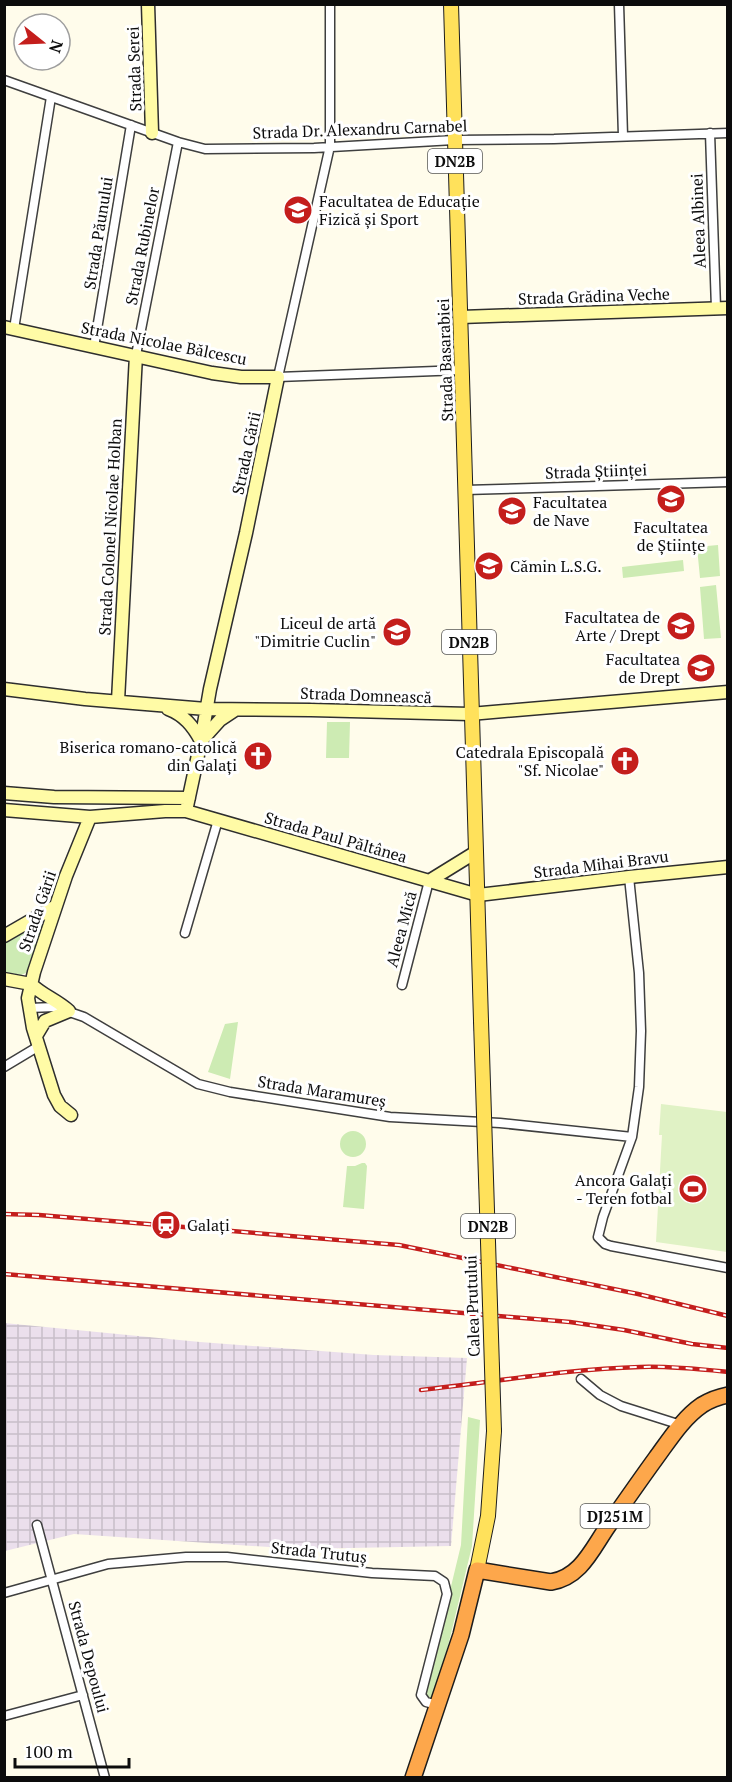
<svg xmlns="http://www.w3.org/2000/svg" width="732" height="1782" font-family="'PT Serif',serif">
<style>
.industrial{fill:url(#industrial-grid)}
.grass{fill:#cdebb3}
.pitch{fill:#e0f2c5}
.lines{fill:none;stroke-linecap:round;stroke-linejoin:round}
.street-casing{stroke:#3f3f3f;stroke-width:11}
.secondary-casing{stroke:#2e2e2e;stroke-width:15}
.primary-casing{stroke:#1d1d1d;stroke-width:16}
.highway-casing{stroke:#1d1d1d;stroke-width:18}
.street{stroke:#fff;stroke-width:8}
.secondary{stroke:#fffba6;stroke-width:12}
.primary{stroke:#ffe15b;stroke-width:14}
.highway{stroke:#fda74b;stroke-width:15}
.rail-casing{stroke:#c41e1c;stroke-width:4.5}
.rail{stroke:#fff;stroke-width:2;stroke-dasharray:7;stroke-linecap:butt}
.primary-bridge-casing{stroke:#1d1d1d;stroke-width:16;stroke-linecap:butt}
.primary-bridge{stroke:#ffe15b;stroke-width:14}
.labels{text-anchor:middle;dominant-baseline:central;stroke-width:6;stroke-linejoin:round;paint-order:stroke}
.shield{fill:#fff;stroke:#555;stroke-width:1.5}
.shield-label{font-size:15px;font-weight:bold;fill:#0c0c0c}
.street-label{font-size:16px;fill:#0c0c0c;stroke:#fff}
.poi-label{font-size:16px;fill:#0c0c0c;stroke:#fff;text-anchor:end}
</style>
<defs>
<pattern id="industrial-grid" width="8" height="8" patternUnits="userSpaceOnUse" patternTransform="scale(1.5)"><rect width="8" height="8" fill="#ebdfec"/><path d="M0 4h8M4 0v8" fill="none" stroke="#c8bec9"/></pattern>
</defs>
<rect width="100%" height="100%" fill="#fffceb"/>
<path class="industrial" d="M4,1323L200,1342L374,1355L467,1358L451,1546L299,1549L74,1534L5,1551Z"/>
<path class="grass" d="M718,545L720,576L700,578L697,547Z
M683,560L684,571L623,578L622,567Z
M716,585L721,638L704,639L700,587Z
M327,722H350L349,758H326Z
M39,922L42,923V926L26,973L21,975L5,972L4,943Z
M238,1022L230,1079L208,1072L225,1024Z
M340 1144a13 13 0 1 1 26 0a13 13 0 1 1-26 0Z
M362,1163H365L367,1166L364,1209L343,1207L347,1166H355Z
M468,1417L480,1420L472,1546L448,1646L431,1699L425,1694L461,1545Z"/>
<path class="pitch" d="M661,1104L727,1112V1252L656,1242L662,1135H659Z"/>
<g class="lines">
<g class="street-casing">
<path id="street" d="M330,4V146L278,377L462,370
M619,4L623,136
M4,80L178,142L205,149L314,148L454,140L554,139L728,133
M710,133L716,308
M14,329L51,97
M94,347L131,125
M136,355L178,142
M465,490L728,482
M629,877L639,973L641,1031L639,1087L632,1137L603,1217L598,1237L605,1244L611,1246L728,1268
M185,933L218,820
M402,985L429,881
M29,1008L55,1007L84,1017L198,1084L230,1092L390,1117L500,1123L632,1137
M4,1067L39,1046
M581,1379L600,1395L621,1406L681,1425
M37,1525L105,1778
M4,1593L108,1564L186,1557H227L372,1573L435,1576L444,1582L447,1594L421,1695L426,1702L438,1705
M4,1716L83,1695"/>
</g>
<g class="secondary-casing">
<path id="secondary" d="M148,4L152,133
M461,317L728,308
M4,327L212,373L241,377H278L246,533L210,689L201,741L186,811
M4,689L85,699L206,709L311,710L470,714L728,692
M118,701L136,355
M168,709C184,715 193,726 201,741
M202,740L220,720L235,710
M4,793L54,797L189,798
M4,810L90,817L165,811H186L478,895L629,877L728,867
M429,881L476,852
M4,936L56,906
M4,979L31,984
M31,984C42,995 57,1000 69,1011L45,1021L36,1036
M71,1115L60,1106L54,1095L33,1028L28,998L34,972L66,876L90,817"/>
</g>
<g class="primary-casing">
<path id="primary" d="M451,4L481,1021
M477,1570L488,1516L494,1431"/>
</g>
<g class="highway-casing">
<path id="highway" d="M413,1778L461,1635L477,1570L551,1582C581,1577 592,1549 608,1526C624,1503 640,1480 656,1458C670,1439 683,1418 702,1405C710,1400 718,1397 728,1395"/>
</g>
<use href="#street" class="street"/>
<use href="#secondary" class="secondary"/>
<use href="#primary" class="primary"/>
<use href="#highway" class="highway"/>
<g class="rail-casing">
<path id="rail" d="M4,1214L39,1215L399,1245L638,1294L728,1316
M4,1274L570,1322L624,1330L692,1344L728,1348
M421,1390C494,1382 567,1369 640,1367C670,1366 698,1369 728,1372"/>
</g>
<use href="#rail" class="rail"/>
<g class="primary-bridge-casing">
<path id="primary-bridge" d="M481,1021L494,1431"/>
</g>
<use href="#primary-bridge" class="primary-bridge"/>
</g>
<defs>
<g id="university-disc" transform="scale(1.5)"><circle r="9.5" fill="#c41e1c" stroke="#fff"/><path d="M0-5L7-2L0 1L-7-2ZM-4 1L0 2.5L4 1V4Q0 6-4 4Z" fill="#fff"/></g>
<g id="church-disc" transform="scale(1.5)"><circle r="9.5" fill="#c41e1c" stroke="#fff"/><path d="M-1.2-6h2.4v3.5h3.3v2.4h-3.3V6h-2.4V-.1h-3.3v-2.4h3.3Z" fill="#fff"/></g>
<g id="stadium-disc" transform="scale(1.5)"><circle r="9.5" fill="#c41e1c" stroke="#fff"/><path d="M0-5a6.5 5 0 1 0 0 10a6.5 5 0 1 0 0-10ZM-3.5-1.8h7v3.6h-7Z" fill="#fff"/></g>
<g id="station-disc" transform="scale(1.5)"><circle r="9.5" fill="#c41e1c" stroke="#fff"/><path d="M-3-6H3Q5-6 5-4V2Q5 4 3 4L4.5 6H3L1.5 4h-3L-3 6H-4.5L-3 4Q-5 4-5 2V-4Q-5-6-3-6ZM-3.5-4v3h7v-3ZM-3.5 1v1.5H-2V1ZM2 1v1.5H3.5V1Z" fill="#fff"/></g>
</defs>
<g fill-rule="evenodd">
<use href="#university-disc" x="298" y="210"/>
<use href="#university-disc" x="671" y="499"/>
<use href="#university-disc" x="512" y="511"/>
<use href="#university-disc" x="489" y="566"/>
<use href="#university-disc" x="681" y="626"/>
<use href="#university-disc" x="397" y="632"/>
<use href="#university-disc" x="701" y="668"/>
<use href="#church-disc" x="258" y="756"/>
<use href="#church-disc" x="625" y="761"/>
<use href="#stadium-disc" x="693" y="1189"/>
<use href="#station-disc" x="166" y="1225"/>
</g>
<g class="labels">
<g class="shield">
<rect x="428" y="149" width="54" height="24" rx="4.5"/>
<rect x="442" y="630" width="54" height="24" rx="4.5"/>
<rect x="461" y="1214" width="54" height="24" rx="4.5"/>
<rect x="580.5" y="1504" width="69" height="24" rx="4.5"/>
</g>
<g class="shield-label">
<text x="455" y="161">DN2B</text>
<text x="469" y="642">DN2B</text>
<text x="488" y="1226">DN2B</text>
<text x="615" y="1516">DJ251M</text>
</g>
<g class="street-label">
<text transform="translate(134 69) rotate(-92)">Strada Serei</text>
<text transform="translate(360 129) rotate(-2)">Strada Dr. Alexandru Carnabel</text>
<text transform="translate(698 221) rotate(-92)">Aleea Albinei</text>
<text transform="translate(98 233) rotate(-81)">Strada Păunului</text>
<text transform="translate(142 246) rotate(-79)">Strada Rubinelor</text>
<text transform="translate(594 296) rotate(-2)">Strada Grădina Veche</text>
<text transform="translate(164 343) rotate(11)">Strada Nicolae Bălcescu</text>
<text transform="translate(445 360) rotate(-92)">Strada Basarabiei</text>
<text transform="translate(246 453) rotate(-78)">Strada Gării</text>
<text transform="translate(596 471) rotate(-2)">Strada Științei</text>
<text transform="translate(110 527) rotate(-87)">Strada Colonel Nicolae Holban</text>
<text transform="translate(366 695) rotate(2)">Strada Domnească</text>
<text transform="translate(336 837) rotate(16)">Strada Paul Păltânea</text>
<text transform="translate(601 864) rotate(-7)">Strada Mihai Bravu</text>
<text transform="translate(37 911) rotate(-71)">Strada Gării</text>
<text transform="translate(401 929) rotate(-75)">Aleea Mică</text>
<text transform="translate(322 1091) rotate(9)">Strada Maramureș</text>
<text transform="translate(472 1306) rotate(-92)">Calea Prutului</text>
<text transform="translate(319 1552) rotate(6)">Strada Trutuș</text>
<text transform="translate(89 1657) rotate(75)">Strada Depoului</text>
</g>
<g class="poi-label">
<text x="319" y="201" text-anchor="start">Facultatea de Educație<tspan x="319" dy="18">Fizică și Sport</tspan></text>
<text x="533" y="502" text-anchor="start">Facultatea<tspan x="533" dy="18">de Nave</tspan></text>
<text x="671" y="527" text-anchor="middle">Facultatea<tspan x="671" dy="18">de Științe</tspan></text>
<text x="510" y="566" text-anchor="start">Cămin L.S.G.</text>
<text x="660" y="617">Facultatea de<tspan x="660" dy="18">Arte / Drept</tspan></text>
<text x="376" y="623">Liceul de artă<tspan x="376" dy="18">"Dimitrie Cuclin"</tspan></text>
<text x="680" y="659">Facultatea<tspan x="680" dy="18">de Drept</tspan></text>
<text x="237" y="747">Biserica romano-catolică<tspan x="237" dy="18">din Galați</tspan></text>
<text x="604" y="752">Catedrala Episcopală<tspan x="604" dy="18">"Sf. Nicolae"</tspan></text>
<text x="672" y="1180">Ancora Galați<tspan x="672" dy="18">- Teren fotbal</tspan></text>
<text x="187" y="1225" text-anchor="start">Galați</text>
</g>
</g>
<rect width="732" height="1782" fill="none" stroke="#0c0c0c" stroke-width="12"/>
<g transform="translate(42 42) rotate(108)"><circle r="28" fill="#ffffff" stroke="#9e9e9e" stroke-width="1.5"/>
<path d="M0-4.5L10 22L0 15L-10 22Z" fill="#c41e1c"/>
<text y="-9" font-size="16" font-weight="bold" text-anchor="middle" fill="#0c0c0c">N</text>
</g>
<path d="M15 1758v9h114v-9" fill="none" stroke="#0c0c0c" stroke-width="3"/>
<text x="24" y="1758" font-size="18" fill="#0c0c0c" stroke="#ffffff" stroke-width="4.5" paint-order="stroke">100 m</text>
</svg>
